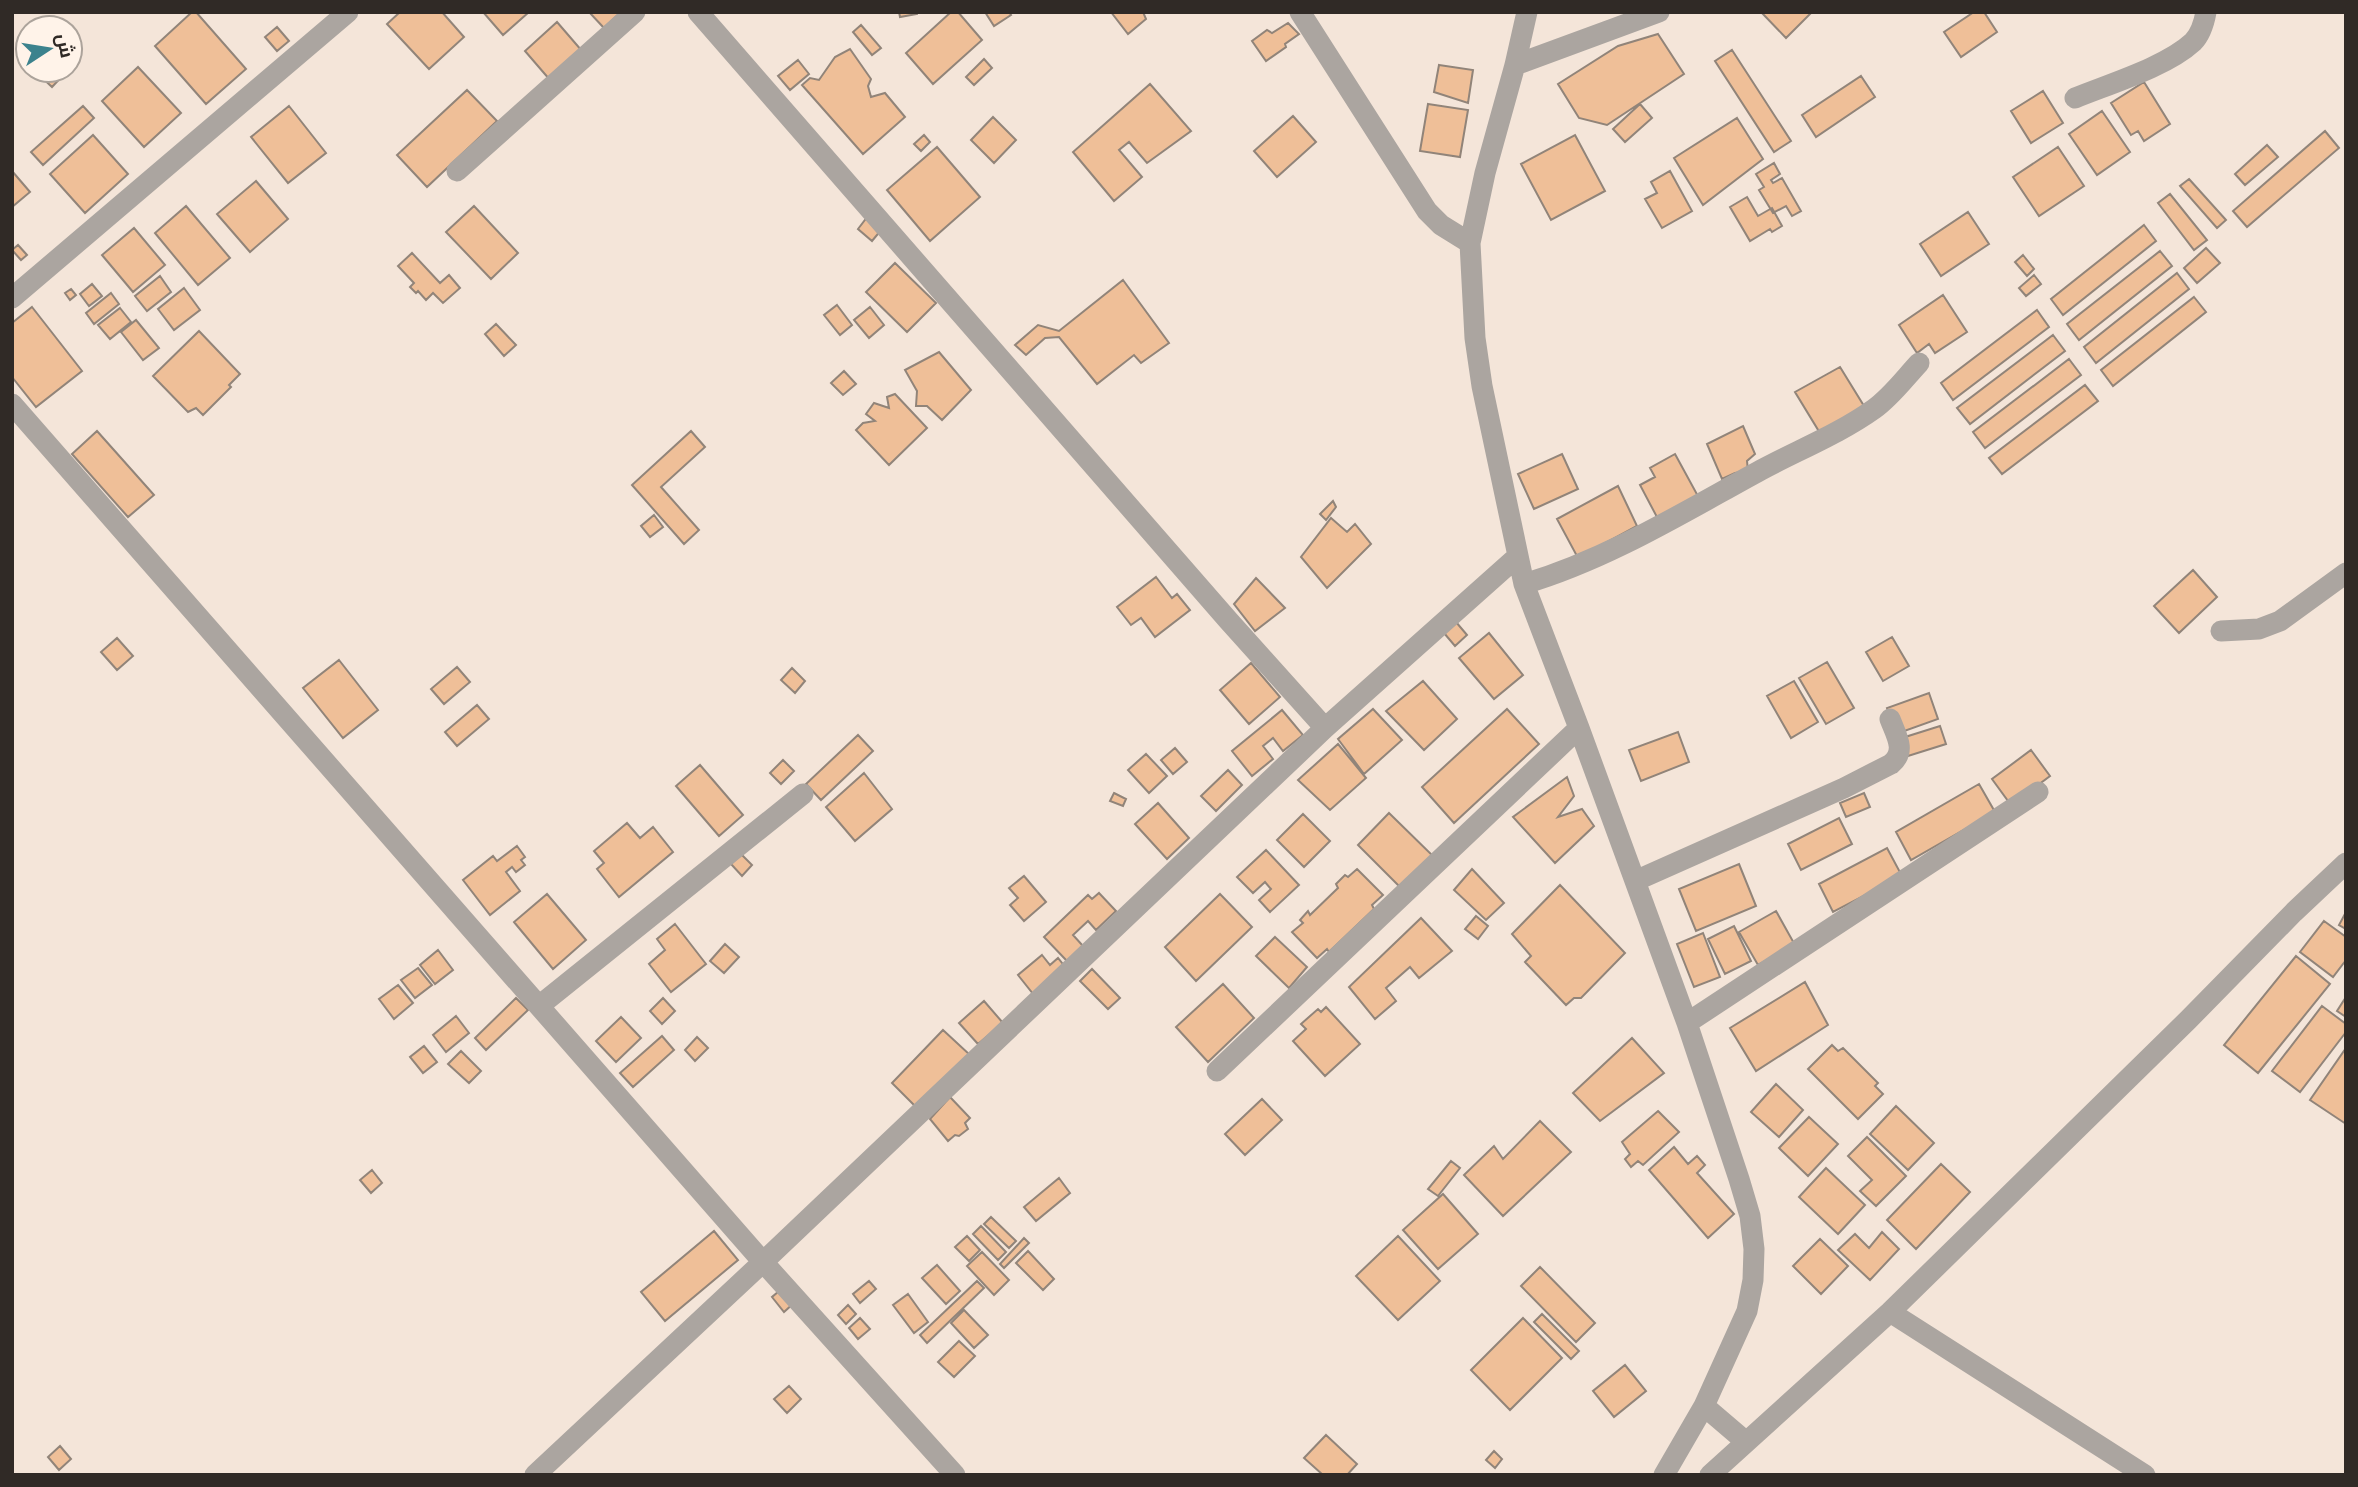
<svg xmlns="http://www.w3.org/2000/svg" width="2358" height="1487" font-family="'Source Serif 4',Cairo,serif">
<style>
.building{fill:#efbf98;stroke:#918479;stroke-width:2}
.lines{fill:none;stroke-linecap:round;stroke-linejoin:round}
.minor{stroke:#aba5a0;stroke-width:21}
</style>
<rect width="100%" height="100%" fill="#f4e5d9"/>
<path class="building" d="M192,12H196L246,69L206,104L155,46Z
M400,12H442L464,37L429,69L387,24Z
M483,12H529L503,35Z
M589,12H621L604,28Z
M899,12H917V14L900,17Z
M951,12H958L982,40L933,84L906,53Z
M985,12H1009L1011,15L994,26Z
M1111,12H1143L1146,19L1128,34Z
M1761,12H1812L1786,38Z
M1974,12H1984L1997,32L1961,57L1944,32Z
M557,22L582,51L550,80L525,51Z
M1288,23L1299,34L1285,44L1286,47L1266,61L1252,41L1267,30L1272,33Z
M861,25L881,48L872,55L853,32Z
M277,27L289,41L277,51L265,37Z
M1658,34L1684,74L1607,125L1579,118L1558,84L1618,46Z
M850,49L871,79L868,86L871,97L885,93L905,117L863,154L802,85L810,78L819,80L835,57Z
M1732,50L1791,141L1774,152L1715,61Z
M984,59L992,68L974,85L966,77Z
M798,60L809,74L790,90L778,76Z
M1439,65L1473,70L1468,103L1434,92Z
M138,67L181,113L144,147L102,101Z
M34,70H68L52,87Z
M1861,76L1875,97L1816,137L1802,115Z
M2144,82L2170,124L2144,141L2138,131L2131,135L2111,103Z
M1150,84L1191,131L1147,163L1129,142L1119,150L1142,177L1114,201L1073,152Z
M467,90L497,121L427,187L397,155Z
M2043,91L2063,123L2031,143L2011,111Z
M1428,104L1468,110L1460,157L1420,151Z
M1640,104L1652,118L1625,142L1613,129Z
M83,106L94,118L43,165L31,152Z
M289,106L326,153L288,183L251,137Z
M2102,111L2130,152L2097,175L2069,134Z
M1293,116L1316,142L1277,177L1254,151Z
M993,117L1016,140L994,163L971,140Z
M1737,118L1763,159L1703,205L1674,158Z
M2325,131L2339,148L2247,227L2233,211Z
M93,135L128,174L85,213L50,174Z
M924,135L930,142L921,151L914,144Z
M1575,135L1605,191L1551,220L1521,164Z
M2267,145L2278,157L2245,185L2235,174Z
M937,147L980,197L930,241L887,190Z
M2058,147L2084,186L2039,216L2013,177Z
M1774,163L1780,174L1771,180L1773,183L1782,178L1801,211L1792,216L1786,206L1773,213L1759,190L1764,187L1756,174Z
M12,171L30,192L12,207Z
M1670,171L1692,211L1662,228L1645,199L1657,193L1651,182Z
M2189,179L2226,220L2217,228L2180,186Z
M256,181L288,219L250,252L217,214Z
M2170,194L2207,240L2194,250L2158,203Z
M1747,197L1758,216L1772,208L1782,226L1772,232L1770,229L1750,241L1730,207Z
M186,206L230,258L198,285L155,233Z
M474,206L518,253L491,279L446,232Z
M1968,212L1989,244L1941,276L1920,244Z
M868,216L882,229L872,241L858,229Z
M2144,225L2156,241L2063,315L2051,299Z
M134,228L165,265L133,292L102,255Z
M18,245L27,255L21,260L12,250Z
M2206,248L2220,263L2197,283L2184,268Z
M2160,251L2172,266L2079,340L2067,324Z
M412,253L440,283L449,275L460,288L443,303L433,293L426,300L418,291L416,293L410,287L414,283L398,266Z
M2023,255L2034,269L2027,276L2015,262Z
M895,263L936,303L907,332L866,292Z
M2177,273L2189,289L2096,363L2084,347Z
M2034,275L2041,284L2026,296L2019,288Z
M160,276L171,292L147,311L135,296Z
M1123,280L1169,343L1141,363L1134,355L1097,384L1059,337L1045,338L1026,355L1015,345L1038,325L1059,331Z
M92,284L102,296L89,306L80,294Z
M184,288L200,310L174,330L158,309Z
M71,289L76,295L70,300L65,293Z
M111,293L119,304L94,324L86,313Z
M1943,295L1967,332L1935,353L1929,344L1917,353L1899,325Z
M2194,297L2206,312L2113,386L2101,370Z
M837,305L852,325L840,335L824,315Z
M32,307L82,371L36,407L12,377V323Z
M870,307L884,325L869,338L854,320Z
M120,308L131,322L110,339L98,325Z
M2037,310L2049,327L1953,400L1941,383Z
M136,320L159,348L143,360L121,332Z
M496,324L516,345L504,356L485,334Z
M199,331L240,374L229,385L231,387L203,415L196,408L188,412L153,376Z
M2053,335L2065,351L1970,424L1957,408Z
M939,352L971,390L942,420L927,406H916L917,391L905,370Z
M2069,359L2081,375L1985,448L1973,432Z
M1840,367L1864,406L1820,433L1795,392Z
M844,371L856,384L843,395L831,383Z
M2085,385L2098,401L2002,474L1989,458Z
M895,394L927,428L889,465L856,430L863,423L875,421L866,414L874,403L889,408L887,397Z
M1743,426L1755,454L1747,461L1748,471L1735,473L1722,479L1707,444Z
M97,431L154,495L128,517L72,454Z
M691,431L705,447L661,487L699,530L684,544L632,485Z
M1562,454L1578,489L1534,509L1518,474Z
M1675,454L1699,498L1658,519L1640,485L1655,477L1650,468Z
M1618,486L1637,526L1578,558L1557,519Z
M1333,501L1336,507L1326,520L1320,514Z
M654,515L663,527L650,537L641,526Z
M1331,518L1347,532L1355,524L1371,544L1327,588L1301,557Z
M2193,570L2217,597L2179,633L2154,606Z
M1156,577L1172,598L1177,594L1190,610L1155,637L1141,618L1131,625L1117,607Z
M1256,578L1285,608L1255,631L1234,604Z
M1456,622L1467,635L1455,646L1444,633Z
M1489,633L1523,675L1494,699L1459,658Z
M1892,637L1909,666L1883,681L1866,652Z
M117,638L133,656L117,670L101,652Z
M339,660L378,710L343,738L303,688Z
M1827,662L1854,708L1826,724L1799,678Z
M1251,663L1280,697L1249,724L1220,690Z
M457,667L470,682L444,704L431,689Z
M792,668L805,681L795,693L781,680Z
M1423,681L1457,719L1424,750L1386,711Z
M1794,681L1818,722L1791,738L1767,696Z
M1929,693L1938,719L1896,734L1887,708Z
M477,705L489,719L457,746L445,732Z
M1373,709L1402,740L1364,774L1338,739Z
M1507,709L1539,744L1454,823L1422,787Z
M1282,710L1303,735L1283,751L1273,738L1263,746L1273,759L1252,776L1232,751Z
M1940,726L1946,744L1908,756L1902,738Z
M1678,732L1689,762L1641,781L1629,750Z
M858,735L873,751L821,800L806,784Z
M1338,744L1366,778L1330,810L1298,780Z
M1175,748L1187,762L1173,774L1161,760Z
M2031,750L2050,776L2011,805L1992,779Z
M1146,754L1167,776L1149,793L1128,770Z
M783,760L794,771L781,784L770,773Z
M700,765L743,815L719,836L676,786Z
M1228,770L1242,785L1216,811L1201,796Z
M864,773L892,809L855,841L826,807Z
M1567,777L1574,796L1558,817L1582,809L1594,826L1555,863L1513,817Z
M1979,784L1995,812L1911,860L1896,832Z
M1114,793L1126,799L1123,806L1110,801Z
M1864,793L1870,807L1846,817L1840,803Z
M1158,803L1189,838L1167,859L1135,824Z
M1389,813L1435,858L1404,891L1358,845Z
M1303,814L1330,841L1304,867L1277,840Z
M1839,818L1852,844L1801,870L1788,844Z
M627,823L640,838L653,827L673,852L619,897L597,869L604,863L594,851Z
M517,846L525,857L521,860L525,865L516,872L512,867L506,872L520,891L490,915L463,880L493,856L497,861Z
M1887,848L1902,876L1833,912L1819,884Z
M1266,850L1299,885L1270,912L1259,900L1271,889L1265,882L1253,893L1237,877Z
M741,854L752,865L742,876L731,864Z
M1739,864L1756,906L1696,931L1679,889Z
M1357,869L1383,895L1372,905L1374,909L1329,952L1327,949L1317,958L1292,932L1303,923L1300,920L1308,911L1310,915L1338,888L1336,884L1345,875L1348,877Z
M1472,869L1504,903L1486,920L1454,890Z
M1024,876L1046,902L1024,921L1010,905L1018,898L1009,888Z
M1560,885L1625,953L1581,998H1574L1566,1005L1525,962L1531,956L1512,934Z
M1099,893L1116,911L1096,930L1088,921L1073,935L1083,946L1067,961L1044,937L1088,895L1092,899Z
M547,894L586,940L553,969L514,922Z
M1220,894L1252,927L1196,981L1165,947Z
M1776,911L1795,945L1758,965L1739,932Z
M2346,912V929L2339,925Z
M1476,916L1488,926L1478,939L1465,929Z
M1421,918L1452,951L1419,978L1410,967L1386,988L1396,1001L1375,1019L1349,987Z
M2324,921L2346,937V960L2333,977L2300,952Z
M675,924L706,964L671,992L649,964L665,950L657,939Z
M1734,926L1751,961L1725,974L1708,939Z
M1703,933L1720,977L1694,987L1677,944Z
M1275,937L1307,967L1289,988L1256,956Z
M725,944L739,957L724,973L710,961Z
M438,950L453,970L435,984L420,965Z
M1042,955L1050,965L1058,958L1066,968L1034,995L1018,975Z
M2296,956L2330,984L2258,1073L2224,1045Z
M418,968L432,985L415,998L401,980Z
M1092,969L1120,998L1108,1009L1080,981Z
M1805,982L1828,1025L1756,1071L1730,1028Z
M1223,984L1254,1018L1208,1062L1176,1027Z
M398,985L413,1003L394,1019L379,999Z
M2346,997V1017L2337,1011Z
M516,998L528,1010L486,1050L475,1038Z
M663,998L675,1011L662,1024L650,1011Z
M984,1001L1003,1023L978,1044L959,1023Z
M2322,1006L2346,1024V1032L2300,1092L2272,1071Z
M1326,1007L1360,1044L1325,1076L1293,1041L1306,1029L1301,1024L1318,1009L1321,1012Z
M456,1016L469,1033L446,1052L433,1035Z
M621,1017L641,1038L616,1062L596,1041Z
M943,1030L970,1055L918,1109L892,1083Z
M662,1036L674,1050L633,1087L620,1073Z
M697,1037L708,1048L695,1061L685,1050Z
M1632,1038L1664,1073L1600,1121L1573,1093Z
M1832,1045L1838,1051L1843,1048L1878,1083L1875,1086L1883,1094L1858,1119L1808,1069Z
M424,1046L437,1062L423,1073L410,1057Z
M2346,1048V1124L2310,1100Z
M461,1051L481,1071L469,1083L448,1064Z
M1776,1084L1803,1110L1779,1137L1751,1112Z
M950,1097L970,1118L965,1123L968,1129L959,1136L955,1135L948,1141L930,1119Z
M1262,1099L1282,1120L1245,1155L1225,1134Z
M1896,1106L1934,1143L1908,1170L1870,1134Z
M1658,1111L1679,1132L1643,1165L1638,1161L1631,1167L1625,1159L1630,1154L1622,1142Z
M1809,1117L1838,1144L1808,1176L1779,1148Z
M1540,1121L1571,1152L1503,1216L1464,1175L1494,1146L1503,1159Z
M1867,1137L1906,1176L1876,1206L1860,1191L1872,1180L1848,1156Z
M1674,1147L1688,1164L1697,1156L1705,1165L1697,1173L1734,1214L1708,1238L1649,1170Z
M1451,1161L1460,1168L1438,1196L1428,1189Z
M1941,1164L1970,1192L1916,1249L1887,1220Z
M1826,1168L1865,1205L1838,1234L1799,1197Z
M372,1170L382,1183L371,1193L360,1180Z
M1059,1178L1070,1193L1036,1221L1024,1207Z
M1443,1194L1478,1234L1438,1269L1403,1230Z
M991,1217L1016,1241L1009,1248L984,1224Z
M981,1226L1006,1252L998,1260L973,1234Z
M714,1231L738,1260L665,1321L641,1292Z
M1882,1232L1899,1249L1870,1280L1838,1250L1855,1234L1869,1248Z
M967,1236L980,1250L969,1261L955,1247Z
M1398,1236L1440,1281L1398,1320L1356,1276Z
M1024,1238L1029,1243L1004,1268L1000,1264Z
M1820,1239L1848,1266L1821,1294L1793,1266Z
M1028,1251L1054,1279L1043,1290L1016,1263Z
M982,1252L1009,1280L994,1295L967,1266Z
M937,1265L960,1291L946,1304L922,1278Z
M1540,1267L1595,1323L1576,1342L1521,1286Z
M869,1281L876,1289L860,1303L853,1294Z
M977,1281L984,1288L927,1343L920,1335Z
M784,1287L795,1302L784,1312L772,1297Z
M908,1294L928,1322L914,1333L893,1305Z
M848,1305L856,1314L846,1324L838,1315Z
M964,1310L988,1335L974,1348L951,1323Z
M1542,1314L1579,1351L1571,1359L1534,1322Z
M860,1318L870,1329L858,1339L849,1328Z
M1523,1318L1562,1358L1510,1410L1471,1370Z
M959,1341L975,1356L954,1377L938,1362Z
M1625,1365L1646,1391L1614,1417L1593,1391Z
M789,1386L801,1399L787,1413L774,1399Z
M1326,1435L1357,1464L1347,1475H1323L1304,1458Z
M60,1446L71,1459L59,1470L48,1457Z
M1494,1451L1502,1459L1495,1468L1486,1460Z"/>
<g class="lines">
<path class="minor" d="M698,12L1228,620L1325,728
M1300,12L1427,211L1441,225L1470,243
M1527,12L1515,65L1485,173L1470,243L1475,338L1482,386L1524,584L1579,728L1687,1023L1739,1179L1750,1216L1754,1249L1753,1280L1747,1311L1704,1406L1664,1475
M1515,65L1659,12
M2075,98C2109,84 2166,67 2193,42C2201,34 2204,23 2206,12
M457,171L635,12
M12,298L348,12
M12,404L763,1262L955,1475
M1524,584C1608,559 1684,512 1761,470C1798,450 1839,434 1874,409C1891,397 1905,378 1919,363
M2221,631L2259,629L2280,621L2346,573
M1635,881L1844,788L1891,764C1907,751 1896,735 1890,719
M539,1006L803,794
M1687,1023L2038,792
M1217,1071L1579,728
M1890,1312L2145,1475
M1704,1406L1745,1441
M535,1475L763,1262L1325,728L1518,556
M1710,1475L1890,1312L2188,1020L2294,912L2346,863"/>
</g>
<rect width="2358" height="1487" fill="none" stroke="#302a26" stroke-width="28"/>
<g transform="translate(49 49) rotate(78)"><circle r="33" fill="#fff3e9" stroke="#aca39b" stroke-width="2"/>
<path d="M0-5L12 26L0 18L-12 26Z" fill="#3c828d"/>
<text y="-10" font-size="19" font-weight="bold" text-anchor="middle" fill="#302a26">ش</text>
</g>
</svg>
